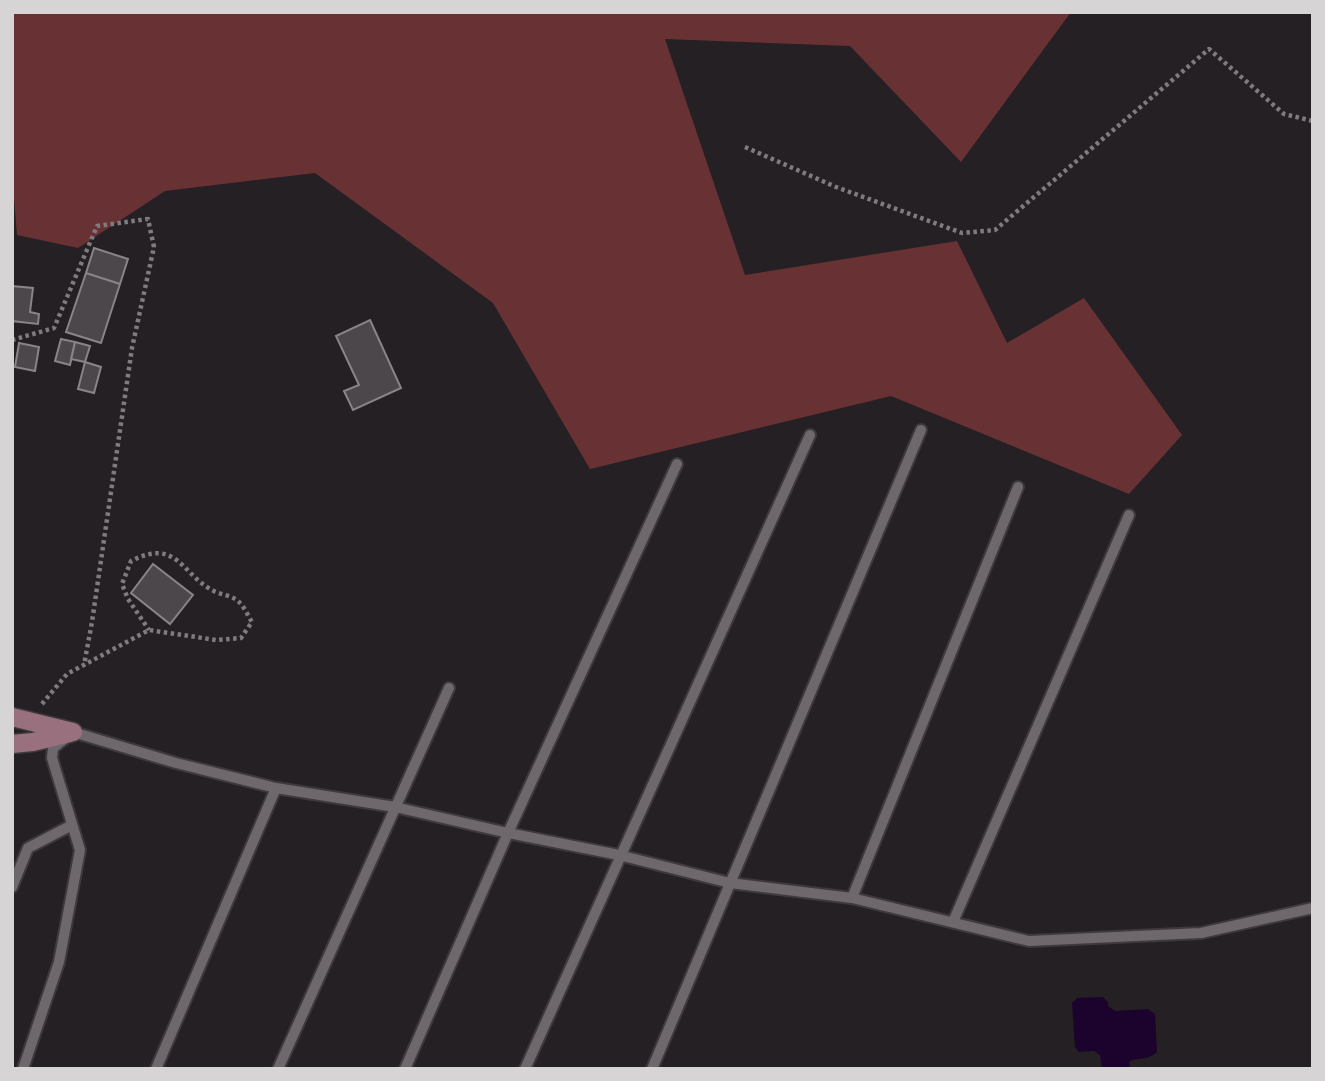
<svg xmlns="http://www.w3.org/2000/svg" width="1325" height="1081" font-family="'Varela Round',sans-serif">
<style>
.green{fill:#683234}
.water{fill:#1c032e}
.building{fill:#4b474b;stroke:#888488;stroke-width:2}
.lines{fill:none;stroke-linecap:round;stroke-linejoin:round}
.lane-casing{stroke:#3e3a3c;stroke-width:14}
.secondary-casing{stroke:#3e3a3c;stroke-width:21}
.path{stroke:#7f7b7e;stroke-width:4.5;stroke-dasharray:3.5 3.5;stroke-linecap:butt}
.lane{stroke:#6e686c;stroke-width:10}
.secondary{stroke:#99707e;stroke-width:18}
</style>
<rect width="100%" height="100%" fill="#252023"/>
<path class="green" d="M12,12H1071L961,162L850,46L665,39L745,275L957,241L1007,343L1084,298L1182,435L1129,494L891,396L590,469L493,303L315,173L165,191L78,248L17,235L12,173Z"/>
<path class="water" d="M1103,997L1108,1002V1006L1115,1011L1148,1009L1155,1014L1157,1052C1146,1062 1139,1056 1129,1062L1130,1069H1102L1100,1055L1094,1051L1079,1052L1075,1047L1072,1003L1077,998Z"/>
<path class="building" d="M94,248L128,259L120,284L86,273Z
M86,273L120,284L101,343L66,332Z
M12,286L33,288L30,312L39,314L38,324L12,321Z
M370,320L401,388L353,410L344,391L359,385L336,336Z
M61,339L75,342L70,365L55,361Z
M75,342L90,346L85,362L71,359Z
M19,343L39,347L35,371L15,367Z
M85,362L101,367L94,393L78,389Z
M153,564L193,595L170,624L131,593Z"/>
<g class="lines">
<g class="lane-casing">
<path id="lane" d="M12,887L28,848L72,825
M852,898L1018,487
M953,922L1129,515
M23,1069L59,962L80,850L52,758L53,748L73,732L176,763L276,788L395,807L508,833L619,855L730,883L852,898L1029,941L1201,933L1313,908
M156,1069L276,788
M278,1069L449,688
M405,1069L508,833L677,464
M525,1069L810,435
M652,1069L921,430"/>
</g>
<g class="secondary-casing">
<path id="secondary" d="M12,717L73,732
M12,744L33,742L70,733"/>
</g>
<path class="path" d="M745,147L836,187L962,233L995,230L1209,49L1284,114L1313,121
M12,340L54,328L97,226L148,219L154,247L132,348L92,622L84,665
M42,704L67,674L149,630L216,640L241,638L252,622C248,616 245,608 240,603C234,595 219,595 210,589C181,572 176,538 131,561L122,584L128,599L149,630"/>
<use href="#lane" class="lane"/>
<use href="#secondary" class="secondary"/>
</g>
<rect width="1325" height="1081" fill="none" stroke="#d7d4d6" stroke-width="28"/>
</svg>
